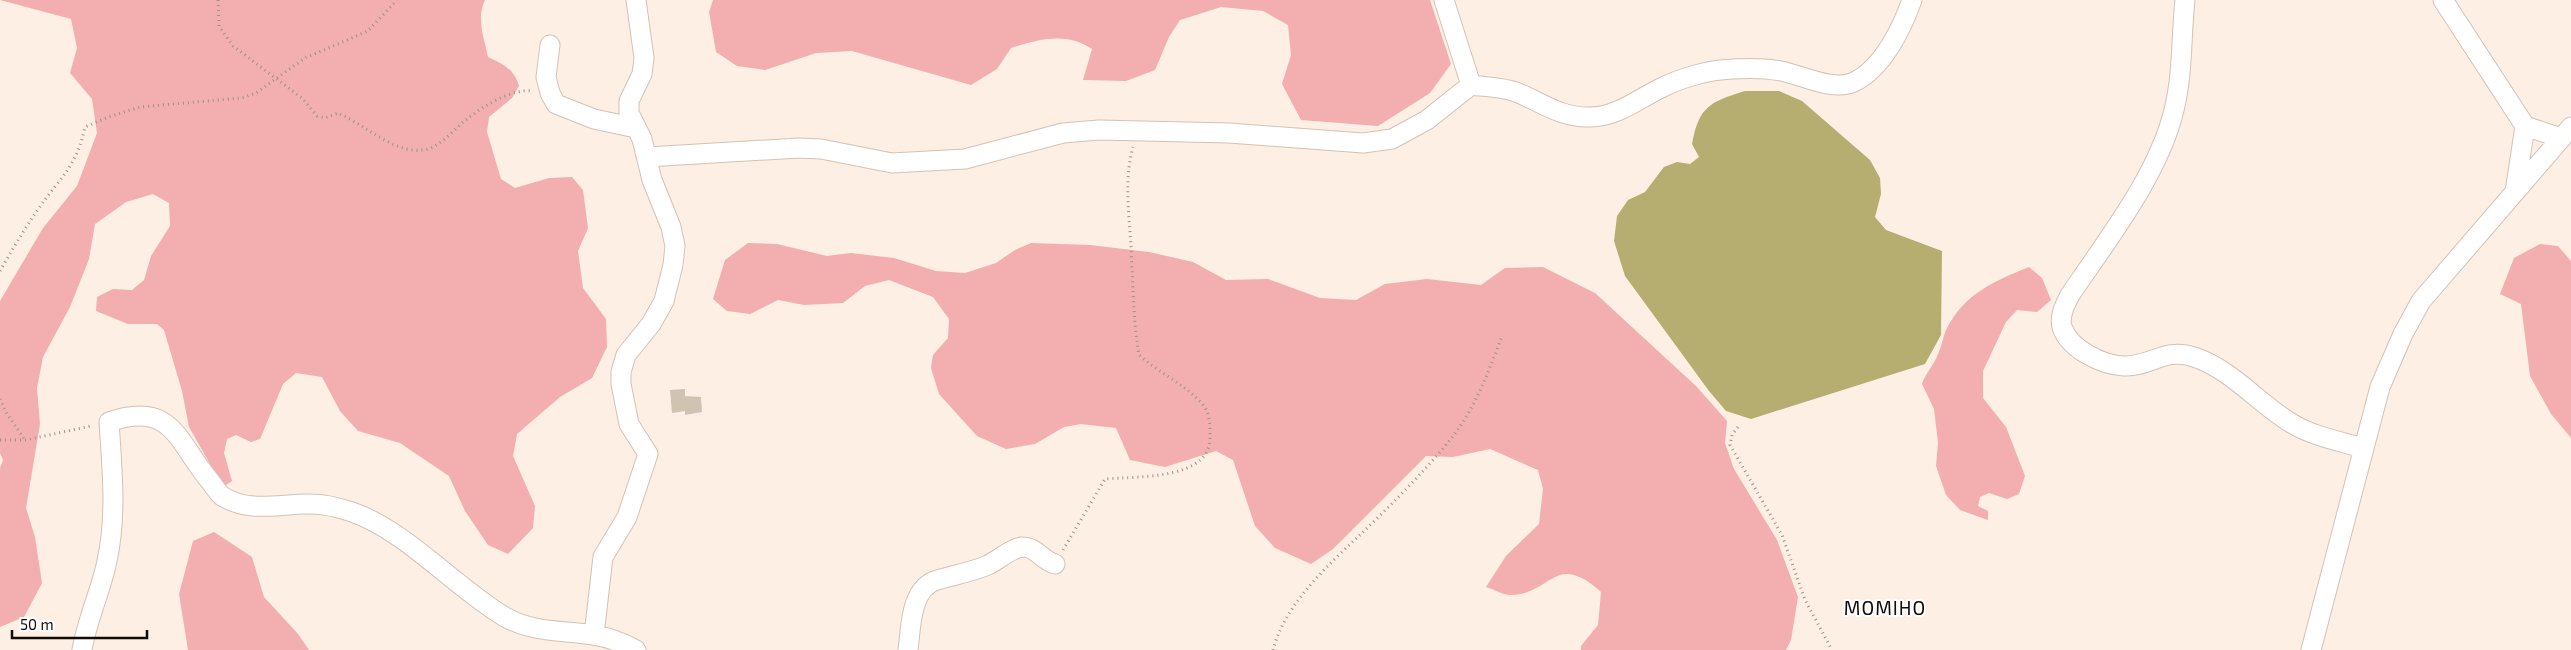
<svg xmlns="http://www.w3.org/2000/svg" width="2571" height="650" font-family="'Exo 2',sans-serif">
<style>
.forest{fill:#f3aeaf}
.water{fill:#b6ae71}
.building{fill:#cfc4b2}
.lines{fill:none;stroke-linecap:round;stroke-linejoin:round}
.minor-casing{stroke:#d3c2b4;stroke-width:21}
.path{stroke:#9d938a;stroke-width:3;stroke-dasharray:1 4;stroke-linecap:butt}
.minor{stroke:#fff;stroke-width:19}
.labels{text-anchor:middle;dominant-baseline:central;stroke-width:4;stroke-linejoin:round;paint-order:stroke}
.quarter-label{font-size:19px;letter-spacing:1px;fill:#100b07;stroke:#fff}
</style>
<rect width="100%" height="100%" fill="#fdefe3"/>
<path class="forest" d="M0,0H485C476,18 484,38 488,57C503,64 514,69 519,86L512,98L489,117L487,132L501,179L515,188L549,178L572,177L583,190L588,228L578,251L583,288L606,319L607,347L592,378L560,397L517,434L513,456L535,506L533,528L508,554L488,545L465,511L449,476L400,443L358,431L340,411L322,377L296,373L283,384L260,439L251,442L236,435L227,439L224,453L232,481L223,487L189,427L182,391L164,330L157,324H128L96,311L97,297L113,289L132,290L144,280L151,256L170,226L169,203L153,194L126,202L95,224L89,259L70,307L43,357L37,388L40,424L26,508L35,537L42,583L24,617L0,627V468L3,460L0,453V301L43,228L77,186L97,133L92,99L70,73L77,48L71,19Z
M713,0H1430L1451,64L1430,93L1378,126L1301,120L1282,84L1291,55L1288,25L1263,11L1221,7L1180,20L1169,37L1155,70L1126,81L1083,80L1092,49C1066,32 1040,39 1011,48L997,69L971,85L852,51L816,53L765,70L737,66L716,52L709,12Z
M748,243L777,244L827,256L851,253L894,258L936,271L965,273L996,263L1015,250L1031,243L1090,245L1149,252L1193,262L1226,280L1268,279L1320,298L1356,300L1385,284L1427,279L1481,285L1505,268L1543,267L1595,293L1696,386L1727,421L1725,443L1734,469L1777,540L1798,597L1791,640L1786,650H1581V646L1598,625L1601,592C1555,551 1553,593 1512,595C1504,596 1494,589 1486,587L1506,556L1539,524L1543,489L1538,470L1490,449L1453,457L1426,456L1333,549L1311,564L1275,548L1255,526L1233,460L1216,451L1165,467L1130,460L1116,428L1081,424L1064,427L1035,444L1006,449L977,436L939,394L931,368L933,355L948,338L949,319L933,297L889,280L865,286L843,303L804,305L778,300L750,314L727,311L713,299L725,260Z
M2540,244L2558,246L2571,261V438L2551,414L2530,376L2521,304L2500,294L2514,258Z
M2029,267L2042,278L2051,300L2037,312L2017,310L2006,322L1983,371V398L2006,427L2025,476L2019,494L2007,499L1989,493L1980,497L1978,506L1988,511V520L1960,510L1946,495L1936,466L1938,443L1934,409L1922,384C1926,372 1934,365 1938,354C1942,346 1943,336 1947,328C1965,293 1995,281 2029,267Z
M214,532L252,557L264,597L298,634L309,650H188L179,594L193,541Z"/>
<path class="water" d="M1745,91H1779L1802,101L1870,160L1880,178L1881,194L1875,217L1886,230L1942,251L1941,335L1925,364L1751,419L1726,411L1709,391L1625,276L1614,241L1617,216L1628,200L1645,192L1664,167L1677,162L1690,164L1699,157L1692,144C1699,107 1709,102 1745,91Z"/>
<path class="building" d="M685,389V396L701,397L702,412L685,415V411L672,413L670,390Z"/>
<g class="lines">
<g class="minor-casing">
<path id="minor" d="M1444,0L1471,85
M2185,0C2181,37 2183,74 2174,110C2159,174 2107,240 2070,295C2065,305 2059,316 2062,327C2069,349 2102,365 2124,366C2150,367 2165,347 2194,357C2231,369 2258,403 2291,423C2312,436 2339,441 2363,448
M2443,0L2525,126L2561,138
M550,45L546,77L550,93L556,104L594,119L636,128
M647,157L799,148L821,149L892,163L965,159L1063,133L1099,130L1229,133L1363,143L1392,139L1427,120L1471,85C1486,87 1502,87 1516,92C1541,102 1561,118 1590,117C1616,117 1637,100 1659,89C1680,78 1708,70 1732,69C1747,68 1765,68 1781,71C1802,75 1833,92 1854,82C1883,68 1902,28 1912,0
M2515,192L2525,126
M594,635L603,557L627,517L648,454L629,424L621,384V372L626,355L651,324L664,301L673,265L675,246L671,227L652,180L642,139L629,113V101L642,74L644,58L636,0
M82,650C87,619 101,591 107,561C117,515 112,468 109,422C173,400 177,442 210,481C214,486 218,493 222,496C250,514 282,503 311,504C325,504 340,508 352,512C405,530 456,588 505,617C533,633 563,630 593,635C608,637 623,643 636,650
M908,650C911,628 910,588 937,580C954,575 972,572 988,565C998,560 1012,548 1022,547C1037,547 1041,560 1055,564
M2311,650L2380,387L2403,334L2421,301L2571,127"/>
</g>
<path class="path" d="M218,0L219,26L233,46L303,99L317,116L325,118L338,113C361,123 389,148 413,150C438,153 450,132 467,119C482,107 512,88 532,91
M0,271C12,250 25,228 39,208C61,176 76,168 85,127L111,116L140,107L241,98L256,93L305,58L368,31L397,0
M0,399L7,414L25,440
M1738,427L1732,435L1730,445L1782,535L1805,600L1832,650
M0,440H26L91,426
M1063,550L1105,479C1136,476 1213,481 1210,435C1210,425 1210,413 1203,405C1186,385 1159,373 1139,355C1133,319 1133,284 1131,247C1129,213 1124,180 1133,147
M1273,650C1285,604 1328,565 1361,534C1391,505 1423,473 1450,440C1475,409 1488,373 1502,336"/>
<use href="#minor" class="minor"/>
</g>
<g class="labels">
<g class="quarter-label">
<text x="1885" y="607">MOMIHO</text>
</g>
</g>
<path d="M12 630v8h135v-8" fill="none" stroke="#100b07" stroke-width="2.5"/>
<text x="20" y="630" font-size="15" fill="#100b07" stroke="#ffffff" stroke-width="4" paint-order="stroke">50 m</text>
</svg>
